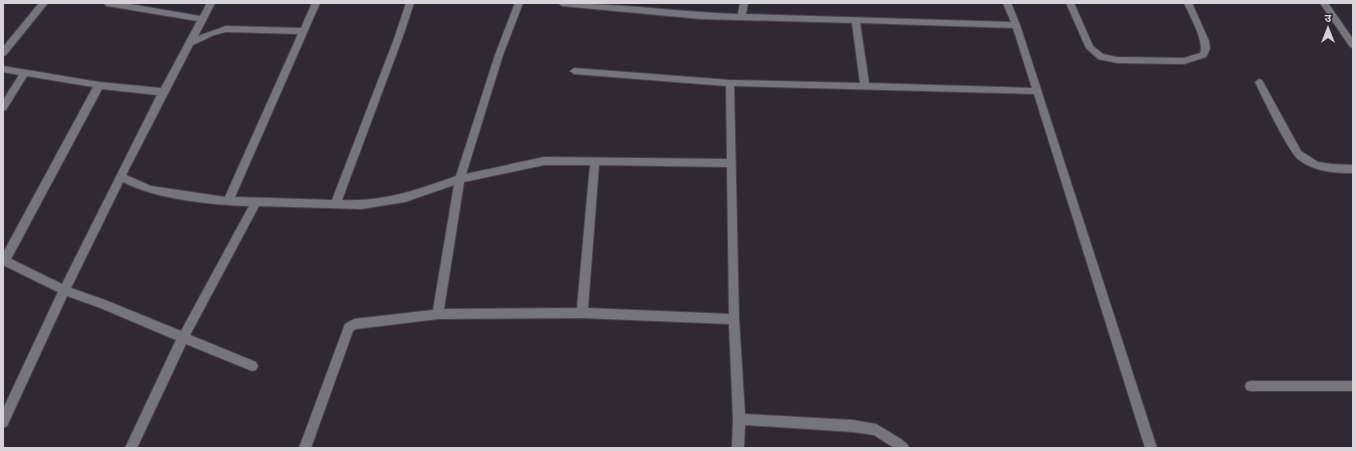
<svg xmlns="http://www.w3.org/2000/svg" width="1356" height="451" font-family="Rubik,'Noto Sans Devanagari',sans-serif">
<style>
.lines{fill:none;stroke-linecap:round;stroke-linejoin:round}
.minor-casing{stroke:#4b434d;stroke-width:2}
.minor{fill:#76757c;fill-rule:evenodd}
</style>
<rect width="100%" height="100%" fill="#302833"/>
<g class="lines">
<g class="minor-casing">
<path id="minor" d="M39,3H48L6,55L3,56V47Z
M103,3H124L200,16L207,3H215L198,36L226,26L301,28L312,3H320L235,197L332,200L394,39L406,3H414L402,39L342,200C384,202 417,190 456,176L495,55L515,3H523L503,55L466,174L544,157L727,159L726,86L574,74L570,71L574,68L730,80L860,83L852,23L701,19L562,6L558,3C618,3 678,12 738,14L740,3H748L746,14L1011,22L1003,3H1011L1020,25L1157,448H1145L1034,94L734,86L739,319L745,414L853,420L876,424L901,439L907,444L909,448H894L874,435L853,432L745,425L744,448H732L733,419L729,324L582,318L438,319L356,329L353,331L311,448H299L345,324L354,319L433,310L454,185L405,202L361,209L259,206L190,335L256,362L258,366L256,370L252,371L186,344L137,448H125L176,340L98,307L67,296L7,426L3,428V409L58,292L3,265V253L93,87L27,76L6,110L3,111V100L19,75L3,72V66L99,82L161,88L197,21L107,6ZM860,23L1013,28L1032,88L869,83ZM226,32L298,34L225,197L151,186L126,175L193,45L214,35ZM102,89L157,95L62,284L11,259ZM544,165H590L577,308L444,309L464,182ZM599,165L727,167L729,314L588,308ZM123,182C156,199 211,205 249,206L181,331L105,300L71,288Z
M1066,3H1074L1093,46L1103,54L1117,57L1184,58L1200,53C1205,42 1189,14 1184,3H1192L1209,41L1210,49L1206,57L1184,64L1117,63L1098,59L1086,48Z
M1320,3H1328L1353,39V48L1350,47Z
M1259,79L1262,80L1301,151L1318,162L1331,164L1353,165V173C1335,173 1315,172 1299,160C1288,152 1263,98 1255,82Z
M1251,381H1353V391H1251L1247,390L1245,386L1247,382Z"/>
</g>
<use href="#minor" class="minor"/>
</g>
<rect width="1356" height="451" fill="none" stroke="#d7d1d8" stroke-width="8"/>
<g transform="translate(1328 28)" stroke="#302833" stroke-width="3" paint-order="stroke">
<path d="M0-3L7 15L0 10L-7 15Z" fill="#d7d1d8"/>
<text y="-6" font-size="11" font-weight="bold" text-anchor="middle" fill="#d7d1d8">उ</text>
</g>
</svg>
